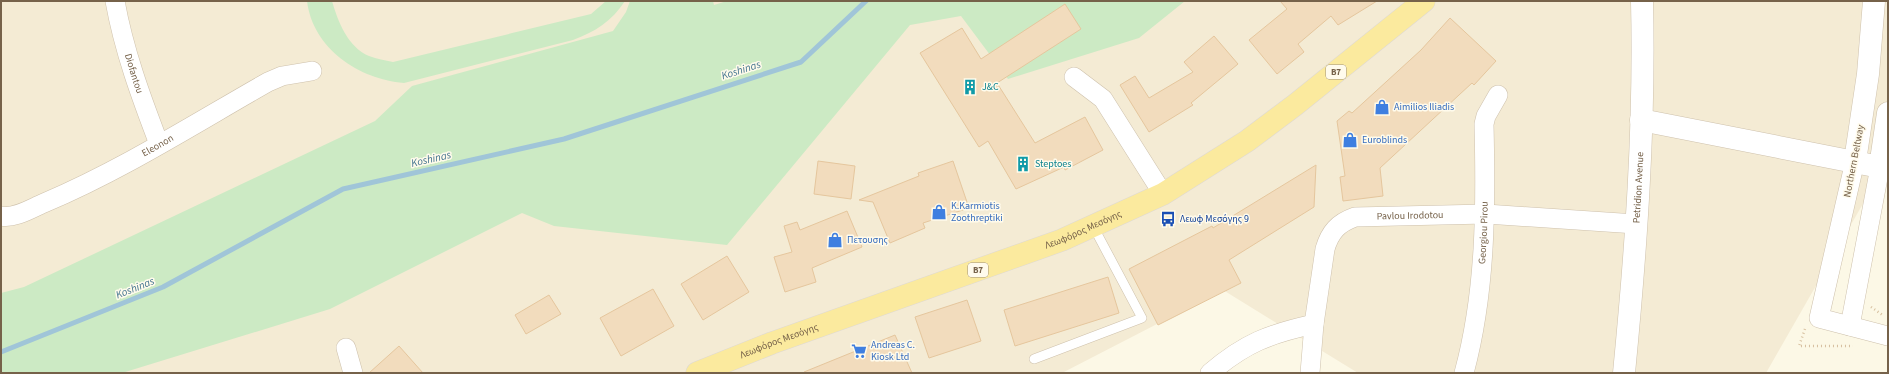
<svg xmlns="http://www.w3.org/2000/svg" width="1889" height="374" font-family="'Source Sans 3',sans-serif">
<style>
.residential{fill:#f4ebd4}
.green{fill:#cceac4}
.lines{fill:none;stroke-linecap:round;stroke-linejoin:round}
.stream{stroke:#a0c5d8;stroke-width:5}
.building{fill:#f2dcbd;stroke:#e5c69d}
.service-casing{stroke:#cec1ac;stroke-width:10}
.minor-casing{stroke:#cec1ac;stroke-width:20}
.tertiary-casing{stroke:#cec1ac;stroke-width:23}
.primary-casing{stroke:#ded9d4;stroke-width:23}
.path{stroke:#d7c0a0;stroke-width:2.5;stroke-dasharray:1 3;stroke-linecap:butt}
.service{stroke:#fff;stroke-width:9}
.minor{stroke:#fff;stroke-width:19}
.tertiary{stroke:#fff;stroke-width:22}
.primary{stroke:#fbea9e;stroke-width:22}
.labels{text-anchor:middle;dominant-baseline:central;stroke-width:3;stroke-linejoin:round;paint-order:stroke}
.shield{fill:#fffbec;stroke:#9f907b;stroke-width:1}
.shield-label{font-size:9px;font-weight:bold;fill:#76624a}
.street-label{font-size:10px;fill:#76624a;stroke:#fffbec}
.culture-label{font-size:10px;fill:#0d838f;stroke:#fffbec;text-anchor:start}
.shop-label{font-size:10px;fill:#366cbe;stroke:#fffbec;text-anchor:start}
.transit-label{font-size:10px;fill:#164399;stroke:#fffbec;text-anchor:start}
.water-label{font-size:11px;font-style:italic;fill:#467691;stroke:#fffbec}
</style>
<rect width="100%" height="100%" fill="#fcf8e6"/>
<path class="residential" d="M1,1H1888V160L1766,373H1358L1223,290L1062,373H1Z"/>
<path class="green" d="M307,1H332C338,22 348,47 369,56C377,59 385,60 393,62L591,14L606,1H625C612,21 595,32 573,40L404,83C359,79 313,49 307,1Z
M630,1H713L714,5L727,1H1185L1139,38L1008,79L961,16L910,25L727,245L554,226L522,213L330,309L122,373H1V293L24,287L375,121L412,86L613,31L626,12Z"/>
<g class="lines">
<path class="stream" d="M1,352L163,287L343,189L564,139L801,62L866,1"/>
</g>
<path class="building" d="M1280,1H1377L1338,25L1331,16L1298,44L1304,52L1277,74L1249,40L1287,9Z
M1065,4L1081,29L997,83L1035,143L1085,117L1103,150L1065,170L1064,167L1016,189L988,141L979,147L920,53L962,28L981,59Z
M1450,18L1496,61L1474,85L1472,83L1380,168L1383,196L1343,201L1340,177L1345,176L1337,121L1349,111L1352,113L1421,50Z
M1214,36L1238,64L1191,103L1193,105L1149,132L1120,85L1135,76L1149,98L1193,72L1184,62Z
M818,161L855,166L851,199L814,194Z
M953,161L969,208L923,223L925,228L890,243L873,202L859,200L919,176L918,173Z
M1316,165L1314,207L1229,260L1241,283L1158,325L1129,269L1212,226L1213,228Z
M847,211L862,247L812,268L816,282L785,292L774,257L792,252L784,226L797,222L800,230Z
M727,256L749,292L703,320L681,284Z
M1108,277L1119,313L1015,346L1004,310Z
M653,289L674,326L621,356L600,318Z
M549,295L561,314L526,334L515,315Z
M967,300L981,341L929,358L915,317Z
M895,335L912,373H804V372Z
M399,346L423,373H369Z"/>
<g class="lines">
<g class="service-casing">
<path id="service" d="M1034,359L1142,318L1093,226"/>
</g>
<g class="minor-casing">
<g id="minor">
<path id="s1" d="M115,1C124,51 141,97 159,144"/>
<path d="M1074,77L1103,99L1163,194"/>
<path d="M1855,161L1819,318L1888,336"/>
<path id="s2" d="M1,216C15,219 32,208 44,203C122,170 194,124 268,82L282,76L312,71"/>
<path d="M1850,326L1880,167"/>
<path d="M346,348L353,373"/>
<path d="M1210,373C1245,343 1269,334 1314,324"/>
<path id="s3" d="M1310,373L1314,324L1325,249C1330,232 1338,223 1355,217L1486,214L1636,224"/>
<path id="s4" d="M1464,373C1486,292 1486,207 1484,124L1486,116L1498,95"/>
</g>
</g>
<g class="tertiary-casing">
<g id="tertiary">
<path d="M1641,120L1880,167L1888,113"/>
<path d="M1855,161L1868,74L1874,1"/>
<path id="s5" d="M1624,373C1636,250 1645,125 1642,1"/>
</g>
</g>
<g class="primary-casing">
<g id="primary">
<path id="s6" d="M697,373L772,343L1062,240L1163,194L1247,141L1295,105L1424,1"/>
</g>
</g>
<path class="path" d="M1871,307L1884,316
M1805,329L1799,346H1853"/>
<use href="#service" class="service"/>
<use href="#minor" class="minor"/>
<use href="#tertiary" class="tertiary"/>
<use href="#primary" class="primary"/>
</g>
<defs>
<g id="building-bare" transform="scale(1.2)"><path d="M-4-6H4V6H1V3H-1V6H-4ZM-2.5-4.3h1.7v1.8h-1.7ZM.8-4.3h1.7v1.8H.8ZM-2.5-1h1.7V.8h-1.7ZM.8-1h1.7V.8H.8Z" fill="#0f9aa8" stroke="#fffbec" stroke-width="2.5" paint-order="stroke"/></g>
<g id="shop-bare" transform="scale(1.2)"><path d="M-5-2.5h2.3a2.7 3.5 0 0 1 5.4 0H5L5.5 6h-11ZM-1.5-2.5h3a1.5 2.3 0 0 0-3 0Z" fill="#3f7fe0" stroke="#fffbec" stroke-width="2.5" paint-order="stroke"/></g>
<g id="bus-bare" transform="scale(1.2)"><path d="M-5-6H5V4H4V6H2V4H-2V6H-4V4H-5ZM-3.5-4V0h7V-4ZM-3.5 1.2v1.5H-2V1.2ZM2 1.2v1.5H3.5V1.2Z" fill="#1a4fb4" stroke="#fffbec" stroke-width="2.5" paint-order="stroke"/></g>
<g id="supermarket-bare" transform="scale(1.2)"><path d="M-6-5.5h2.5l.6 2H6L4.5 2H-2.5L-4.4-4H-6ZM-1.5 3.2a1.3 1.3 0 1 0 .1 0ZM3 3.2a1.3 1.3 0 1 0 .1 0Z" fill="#3f7fe0" stroke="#fffbec" stroke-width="2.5" paint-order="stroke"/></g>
</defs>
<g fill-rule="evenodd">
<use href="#building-bare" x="970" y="87"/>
<use href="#shop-bare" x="1382" y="107"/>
<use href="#shop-bare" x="1350" y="140"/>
<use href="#building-bare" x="1023" y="164"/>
<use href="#shop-bare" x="939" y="212"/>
<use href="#bus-bare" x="1168" y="219"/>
<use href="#shop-bare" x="835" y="240"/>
<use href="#supermarket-bare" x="859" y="351"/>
</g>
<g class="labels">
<g class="shield">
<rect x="1326" y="65" width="20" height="14" rx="3"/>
<rect x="968" y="263" width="20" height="14" rx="3"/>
</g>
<g class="shield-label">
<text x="1336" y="72">B7</text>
<text x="978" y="270">B7</text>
</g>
<g class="street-label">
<text stroke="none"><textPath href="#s1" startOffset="75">Diofantou</textPath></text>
<text stroke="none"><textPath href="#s2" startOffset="173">Eleonon</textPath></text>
<text transform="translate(1854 161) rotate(-79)">Northern Beltway</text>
<text stroke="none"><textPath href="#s5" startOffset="186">Petridion Avenue</textPath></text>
<text stroke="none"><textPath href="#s3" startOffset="226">Pavlou Irodotou</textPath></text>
<text stroke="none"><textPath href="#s6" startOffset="412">Λεωφόρος Μεσόγης</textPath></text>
<text stroke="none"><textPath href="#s4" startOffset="142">Georgiou Pirou</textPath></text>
<text stroke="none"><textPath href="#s6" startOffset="88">Λεωφόρος Μεσόγης</textPath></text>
</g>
<g class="culture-label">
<text x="982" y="87">J&amp;C</text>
<text x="1035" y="164">Steptoes</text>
</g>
<g class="shop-label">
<text x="1394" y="107">Aimilios Iliadis</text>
<text x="1362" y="140">Euroblinds</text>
<text x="951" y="206">K.Karmiotis<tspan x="951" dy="12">Zoothreptiki</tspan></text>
<text x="847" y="240">Πετουσης</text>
<text x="871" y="345">Andreas C.<tspan x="871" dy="12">Kiosk Ltd</tspan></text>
</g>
<g class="transit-label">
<text x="1180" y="219">Λεωφ Μεσόγης 9</text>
</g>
<g class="water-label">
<text transform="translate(741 70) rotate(-18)">Koshinas</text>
<text transform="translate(431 159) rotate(-13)">Koshinas</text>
<text transform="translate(135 288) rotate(-22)">Koshinas</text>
</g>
</g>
<rect width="1889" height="374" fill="none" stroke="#76624a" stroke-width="4"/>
</svg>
